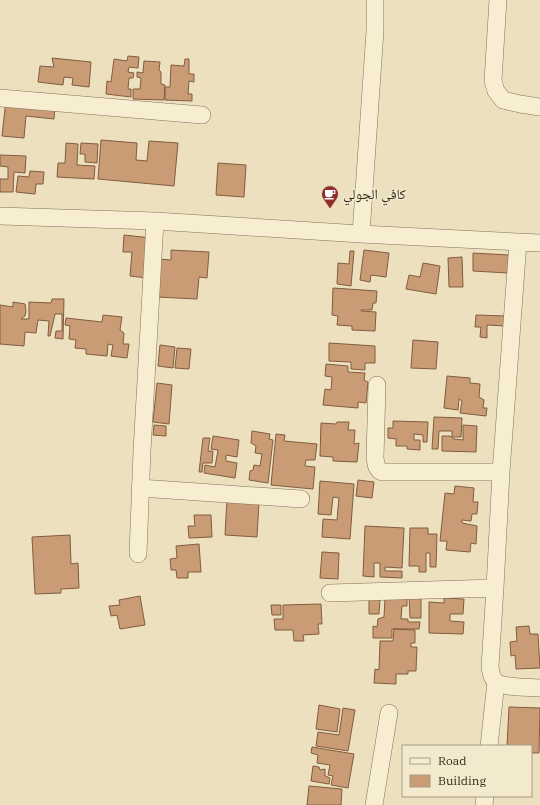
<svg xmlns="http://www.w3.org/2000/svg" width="540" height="805" font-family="'IBM Plex Serif','Noto Naskh Arabic',serif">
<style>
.building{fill:#c99c76;stroke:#815c3f}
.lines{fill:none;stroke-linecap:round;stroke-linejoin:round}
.minor-casing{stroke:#837158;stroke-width:18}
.minor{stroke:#f7eed1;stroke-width:17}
.labels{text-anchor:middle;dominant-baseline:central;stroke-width:3;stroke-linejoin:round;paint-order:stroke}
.poi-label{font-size:14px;fill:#33281c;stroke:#f3eace;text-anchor:start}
</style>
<rect width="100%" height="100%" fill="#ece0bf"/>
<path class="building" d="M128,56L139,57L138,68L129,67L128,72L134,73L133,78H129L128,89H131V97L106,94L107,81L111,82L114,59L127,61Z
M52,58L91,62L89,87L72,85L73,78L64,77L63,85L38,82L40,66L54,67Z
M185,59H189V74H194V82L189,81L188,94H192V101L165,100V87H170L171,65L184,66Z
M144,61L160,62L159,70L161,72V84L165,85L164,100L133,99V89H140L141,78L137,77V72L143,73Z
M6,100L55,106L54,119L26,116L24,138L2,136Z
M101,140L137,143L136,160L147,161L149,141L178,143L174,186L98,179Z
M66,143L78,144L77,165L95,166L94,179L57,177L58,163H65Z
M81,143L98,144L97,163L85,162V154H80Z
M0,155L26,156L25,173L14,172L13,192H0V179H8V167L0,166Z
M218,163L246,165L244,197L216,195Z
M30,171L44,172L43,184H36L35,194L16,192L18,176L29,177Z
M124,235L151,238L147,278L130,276L132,252H123Z
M171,250L209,252L207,278L199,277L197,299L157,297L159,259L171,260Z
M364,250L389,253L386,277L371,275L370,282L360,280Z
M350,251H354L351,286L337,284L338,263L349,264Z
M473,253L509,255L508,273L473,271Z
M462,257L463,287H449L448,258Z
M423,263L440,266L436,294L406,289L409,275L420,277Z
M333,288L377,291L376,303H373L372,310H361V311L376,312L375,331L352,330V326L337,325L338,316L332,315Z
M52,299H64L63,339L55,338L56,331H62V314H55L50,336H48L49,321L38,320L36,333L25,332L24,346L0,344V305L13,307V302L25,304L26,311L25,316L21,319H29V302L51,303Z
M103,315L122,317L120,330L124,333L123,344H129L127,358L111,356L113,345L108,344L107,356L86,354V349L75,348L76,340L69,339L70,326L65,325L66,318L102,322Z
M476,315L506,316L505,326L487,325V338L480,337L481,327H475Z
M413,340L438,342L436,369L411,368Z
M329,343L375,346V363H365V370L351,369V362L329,361Z
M160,345L175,347L173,368L158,366Z
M177,348L191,349L189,369L175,368Z
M326,364L348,366V372L365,373L364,380L368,382L366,403L358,402V408L323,405L325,389L331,390L332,377L325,376Z
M447,376L470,378V383L480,384L479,397L484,400L483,408H487L486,416L460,413L462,401L459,399L458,410L444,408Z
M157,383L172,385L169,424L153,422Z
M434,417L462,418L461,437H452V431H439L438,449H432Z
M393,421L428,422L427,442H423V435L414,434V440H420V450L407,449V446H396V439L388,438V428H393Z
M337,422H349L348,430H355L354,444L359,443L357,462L333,461V457L320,456L321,423L336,424Z
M154,425L166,426V436L153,435Z
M463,425L477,426L476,452L442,451V436H450L454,439L463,440Z
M252,431L270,434L269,439L273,440L268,483L249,480L250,471L253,470L254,465L260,466L262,454L255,453L256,446L251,443Z
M276,434L285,435L284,441L317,444L315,460H306L305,466L315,467L313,489L271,485Z
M213,436L239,440L237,457L226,455V461L237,463L235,478L204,473L205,465L215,467L218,450L211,449Z
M203,438H210L208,451H213L212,463H203L202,472H199Z
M358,480L374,482L372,498L356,496Z
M320,481L354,484L350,539L322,537L323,519L337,520L339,498L333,497L331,515L318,514Z
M455,486L474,488L473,502H478L477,514H472L471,521L462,520V523L477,526L476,544L471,543L470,552L446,550L447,541H440L445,493L454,494Z
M227,499L259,502L257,537L225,535Z
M194,515H211L212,537L189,538L188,526H195Z
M365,526L404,528L402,568L385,567V571H402V578L380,577V563H374V577L363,576Z
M410,528H428V534H437L436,567H430V553H426V572H419V566H409Z
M70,535L71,564L78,563L79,588L61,589V593L35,594L32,537Z
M199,544L201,572H188V578H177L176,570H171L170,559L177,558L176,546Z
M322,552L339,553L338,579L320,578Z
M421,594V618H410L409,595Z
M140,596L145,625L120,629L117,615L111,616L109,606L120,605L119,600Z
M369,598L380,599L379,614H369Z
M385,598L407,599V606H402L401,619H408V622H420L419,629H392V638H373V626L377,627L378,619L384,617Z
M444,598L464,599L463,614H450V621L464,622L463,634L429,633V602L444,603Z
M321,604L322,624H318L319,634L303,635L304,641H294L293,630H275L274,619H283V605Z
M271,605H281V615H272Z
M529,626L530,634H538L540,668L516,669L515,655L511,656L510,642L517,641L516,627Z
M394,629L415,630V643H411V647H417L416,671H408V674H396V684L374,683L375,669L379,670L380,641H393Z
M319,705L340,709L337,732L316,729Z
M509,707L540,708L539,753H531V746H507Z
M343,708L355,710L348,751L316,746L318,732L339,735Z
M312,747L354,754L348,788L331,785L333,776L328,775L330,765L317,763L318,755L311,753Z
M313,766L319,767L320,770L325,769V776L330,778L329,784L311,781Z
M309,786L342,789L341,805H307Z"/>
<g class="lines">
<g class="minor-casing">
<path id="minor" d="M498,0L494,64L493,81L496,91L503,100L520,104L540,107
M0,98L202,115
M0,216L155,221L361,234L540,243
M361,234L375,31V0
M518,242L501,472L495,588L490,667C491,672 491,678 496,682C504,688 529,687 540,688
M377,385L375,458C376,464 376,469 382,472H501
M140,488L301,499
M138,554L142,451L155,221
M330,593L495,588
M489,746L496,682
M374,805L389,713
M484,805L485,796"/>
</g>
<use href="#minor" class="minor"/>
</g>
<defs>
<g id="cafe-pin" transform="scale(0.9)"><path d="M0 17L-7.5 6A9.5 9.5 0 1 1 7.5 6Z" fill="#902f2b" stroke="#f3eace"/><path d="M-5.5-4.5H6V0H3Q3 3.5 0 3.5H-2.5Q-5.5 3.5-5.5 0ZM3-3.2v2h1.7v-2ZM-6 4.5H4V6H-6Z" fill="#fff"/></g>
</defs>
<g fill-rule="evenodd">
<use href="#cafe-pin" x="330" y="194"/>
</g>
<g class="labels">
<g class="poi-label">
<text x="343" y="194">كافي الجولي</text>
</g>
</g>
<rect x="402" y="745" width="130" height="52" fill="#f3eace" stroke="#a69c87"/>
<rect x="410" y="758" width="20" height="6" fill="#f7eed1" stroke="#a69c87"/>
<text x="438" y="765" font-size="12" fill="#33281c">Road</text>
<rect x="410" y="775" width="20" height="12" fill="#c99c76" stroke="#a69c87"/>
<text x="438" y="785" font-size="12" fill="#33281c">Building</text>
</svg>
